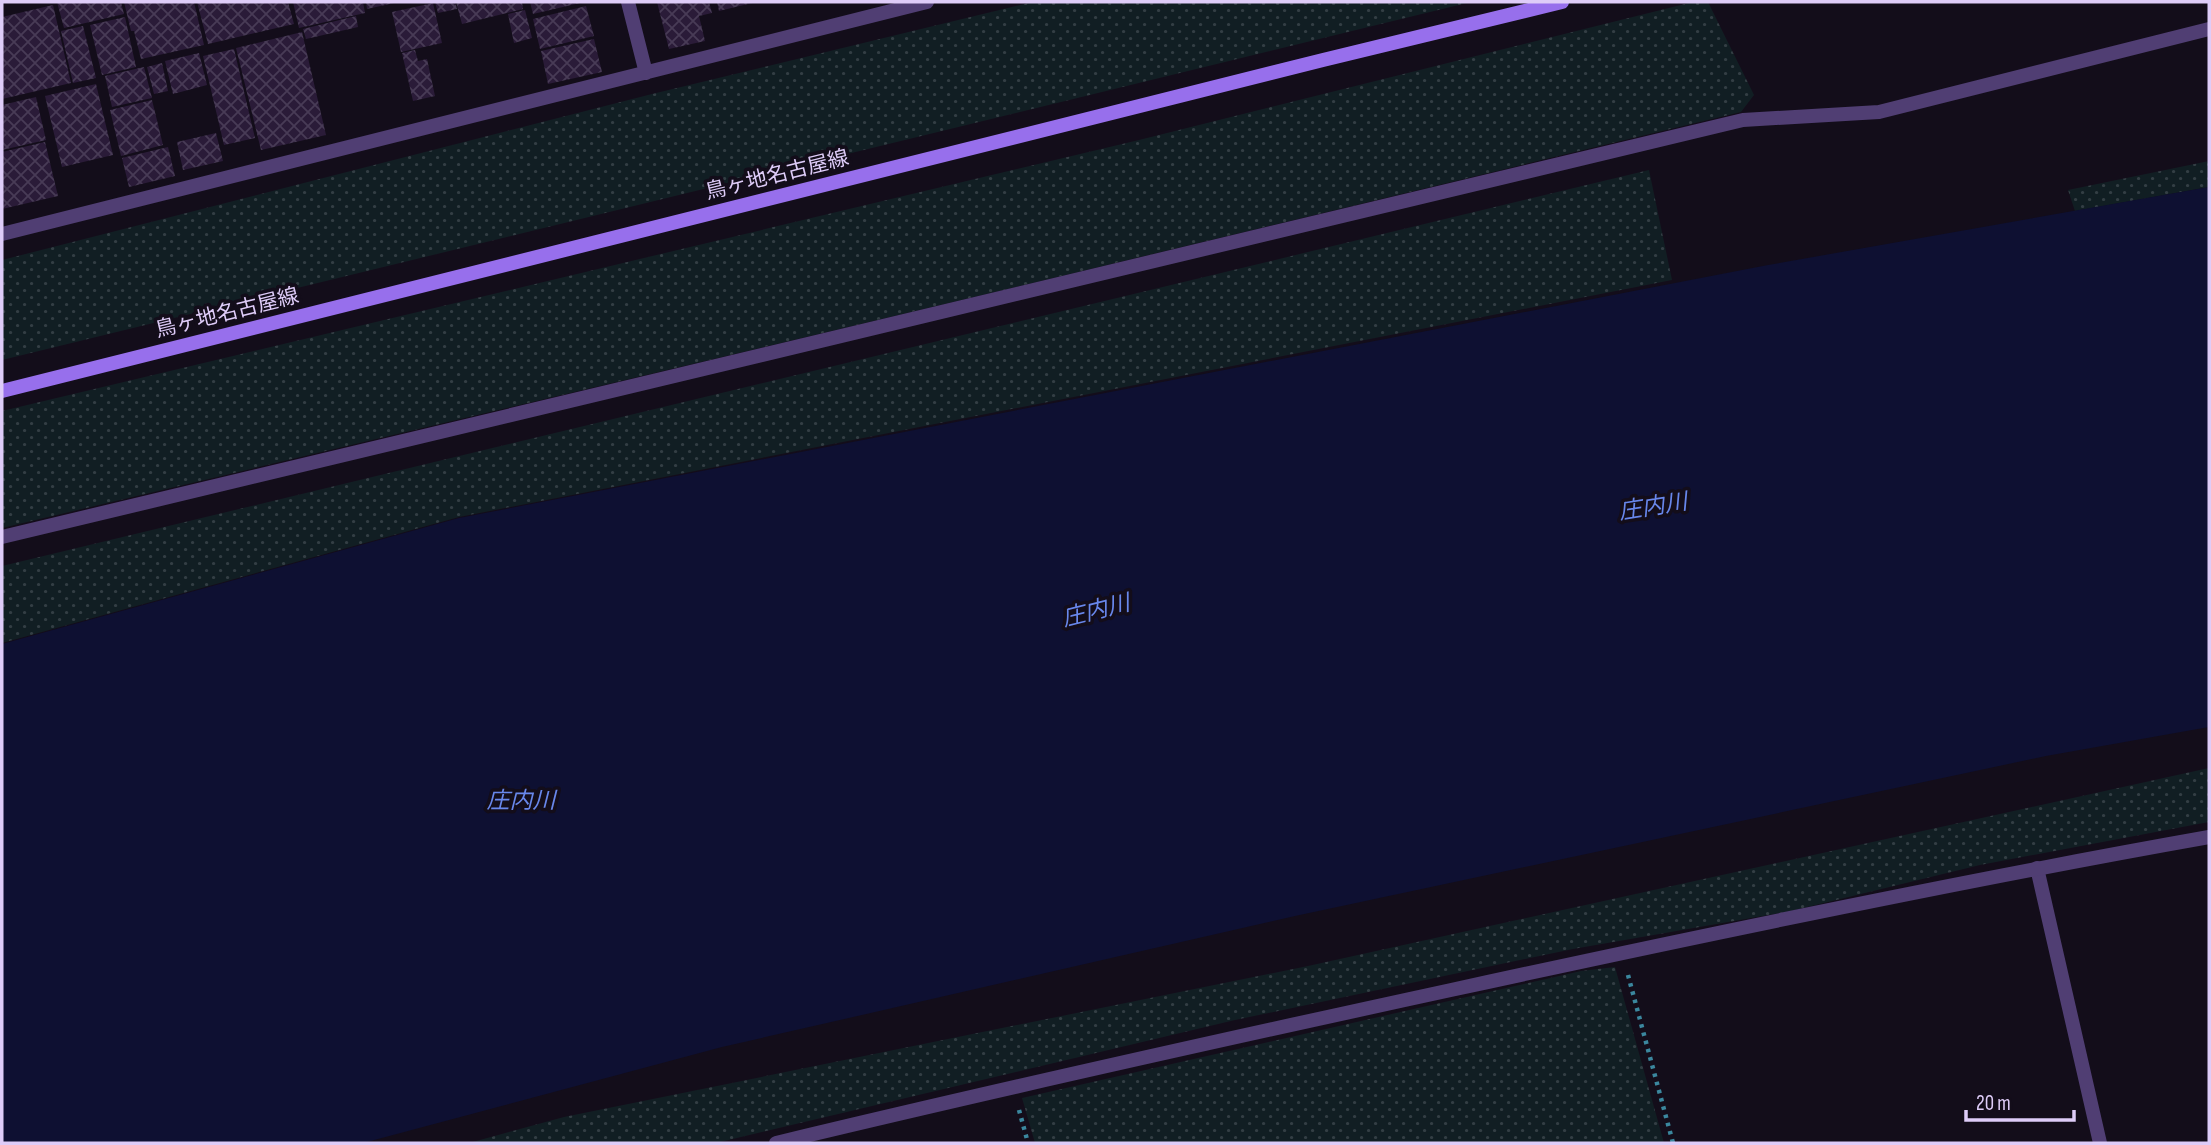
<svg xmlns="http://www.w3.org/2000/svg" width="2211" height="1145" font-family="'Sofia Sans Condensed','Noto Sans JP',sans-serif">
<style>
.grass{fill:url(#grass-dots)}
.water{fill:#0e1032}
.building{fill:url(#building-cross-hatch)}
.lines{fill:none;stroke-linecap:round;stroke-linejoin:round}
.path{stroke:#3b879e;stroke-width:4.5;stroke-dasharray:3.5 5;stroke-linecap:butt}
.service{stroke:#503e73;stroke-width:14}
.minor{stroke:#503e73;stroke-width:14}
.secondary{stroke:#976fec;stroke-width:14}
.labels{text-anchor:middle;dominant-baseline:central;stroke-width:7;stroke-linejoin:round;paint-order:stroke}
.street-label{font-size:21px;fill:#deccf8;stroke:#130d1a}
.water-label{font-size:23px;font-style:italic;fill:#6887eb;stroke:#130d1a}
</style>
<defs>
<pattern id="grass-dots" width="8" height="8" patternUnits="userSpaceOnUse" patternTransform="scale(1.75)"><rect width="8" height="8" fill="#111e23"/><path d="M2 2h.1M6 6h.1" fill="none" stroke="#333e44" stroke-width="1.8" stroke-linecap="round"/></pattern>
<pattern id="building-cross-hatch" width="8" height="8" patternUnits="userSpaceOnUse" patternTransform="scale(1.75)"><rect width="8" height="8" fill="#2a1b38"/><path d="M0 0l8 8M0 8l8-8" fill="none" stroke="#483b56"/></pattern>
</defs>
<rect width="100%" height="100%" fill="#130d1a"/>
<path class="grass" d="M1033,2H1471L2,360V260L652,94Z
M1693,2H1708L1754,95L1741,112L995,292L2,528V411L1139,140Z
M2209,161V187L2075,211L2068,190Z
M1649,170L1672,280L459,517L2,643V566Z
M2209,768V822L1980,865L1791,911L1573,949L1235,1020L716,1143H469L564,1117L1308,966Z
M1615,967L1664,1143H1035L1022,1098L1581,971Z"/>
<path class="water" d="M2209,187V727L2046,756L1295,916L722,1047L363,1143H2V644L459,518L1768,265Z"/>
<path class="building" d="M57,2H121L124,14L64,28Z
M124,2H194L204,45L141,59L134,31H131Z
M197,2H288L294,24L208,44Z
M293,2H363L365,13L299,28Z
M366,2H394V3L367,9Z
M435,2H455L457,9L438,13Z
M456,2H522L523,9L462,24Z
M530,2H580V3L533,14Z
M657,2H709L712,13L699,16L705,41L669,49Z
M717,2H752V3L719,11Z
M433,3L442,43L401,52L392,12Z
M53,5L71,83L2,99V17Z
M586,6L594,36L540,49L533,19Z
M525,10L532,38L514,43L508,14Z
M356,16L358,27L306,39L303,29Z
M125,17L136,67L102,75L90,25Z
M83,26L96,78L73,83L61,31Z
M302,32L326,135L261,150L236,48Z
M594,39L602,72L548,84L541,51Z
M234,49L255,138L224,145L203,56Z
M415,50L418,61L427,59L435,96L413,101L402,53Z
M199,53L207,85L173,94L165,61Z
M162,63L168,91L154,94L147,67Z
M144,67L152,98L112,107L105,76Z
M96,84L113,155L62,167L45,96Z
M36,97L46,140L2,150V105Z
M152,100L163,145L121,156L110,110Z
M216,133L223,161L183,170L177,142Z
M45,142L58,196L2,209V152Z
M168,147L175,176L129,187L122,158Z"/>
<g class="lines">
<path class="path" d="M1628,975L1673,1143
M1019,1110L1028,1143"/>
<path class="service" d="M2,537L1743,120L1879,112L2209,29
M2037,868L2100,1143"/>
<path class="minor" d="M628,2L646,73
M2,234L927,2
M776,1143C1000,1089 1225,1039 1451,990C1703,935 1955,882 2209,837"/>
<path class="secondary" d="M2,391L1323,60L1562,2"/>
</g>
<g class="labels">
<g class="street-label">
<text transform="translate(777 175) rotate(-14)">鳥ヶ地名古屋線</text>
<text transform="translate(227 313) rotate(-14)">鳥ヶ地名古屋線</text>
</g>
<g class="water-label">
<text transform="translate(1653 507) rotate(-9)">庄内川</text>
<text transform="translate(1096 611) rotate(-14)">庄内川</text>
<text x="521" y="801">庄内川</text>
</g>
</g>
<rect width="2211" height="1145" fill="none" stroke="#deccf8" stroke-width="7"/>
<path d="M1966 1110v10h108v-10" fill="none" stroke="#deccf8" stroke-width="3.5"/>
<text x="1976" y="1110" font-size="21" fill="#deccf8" stroke="#130d1a" stroke-width="5" paint-order="stroke">20 m</text>
</svg>
